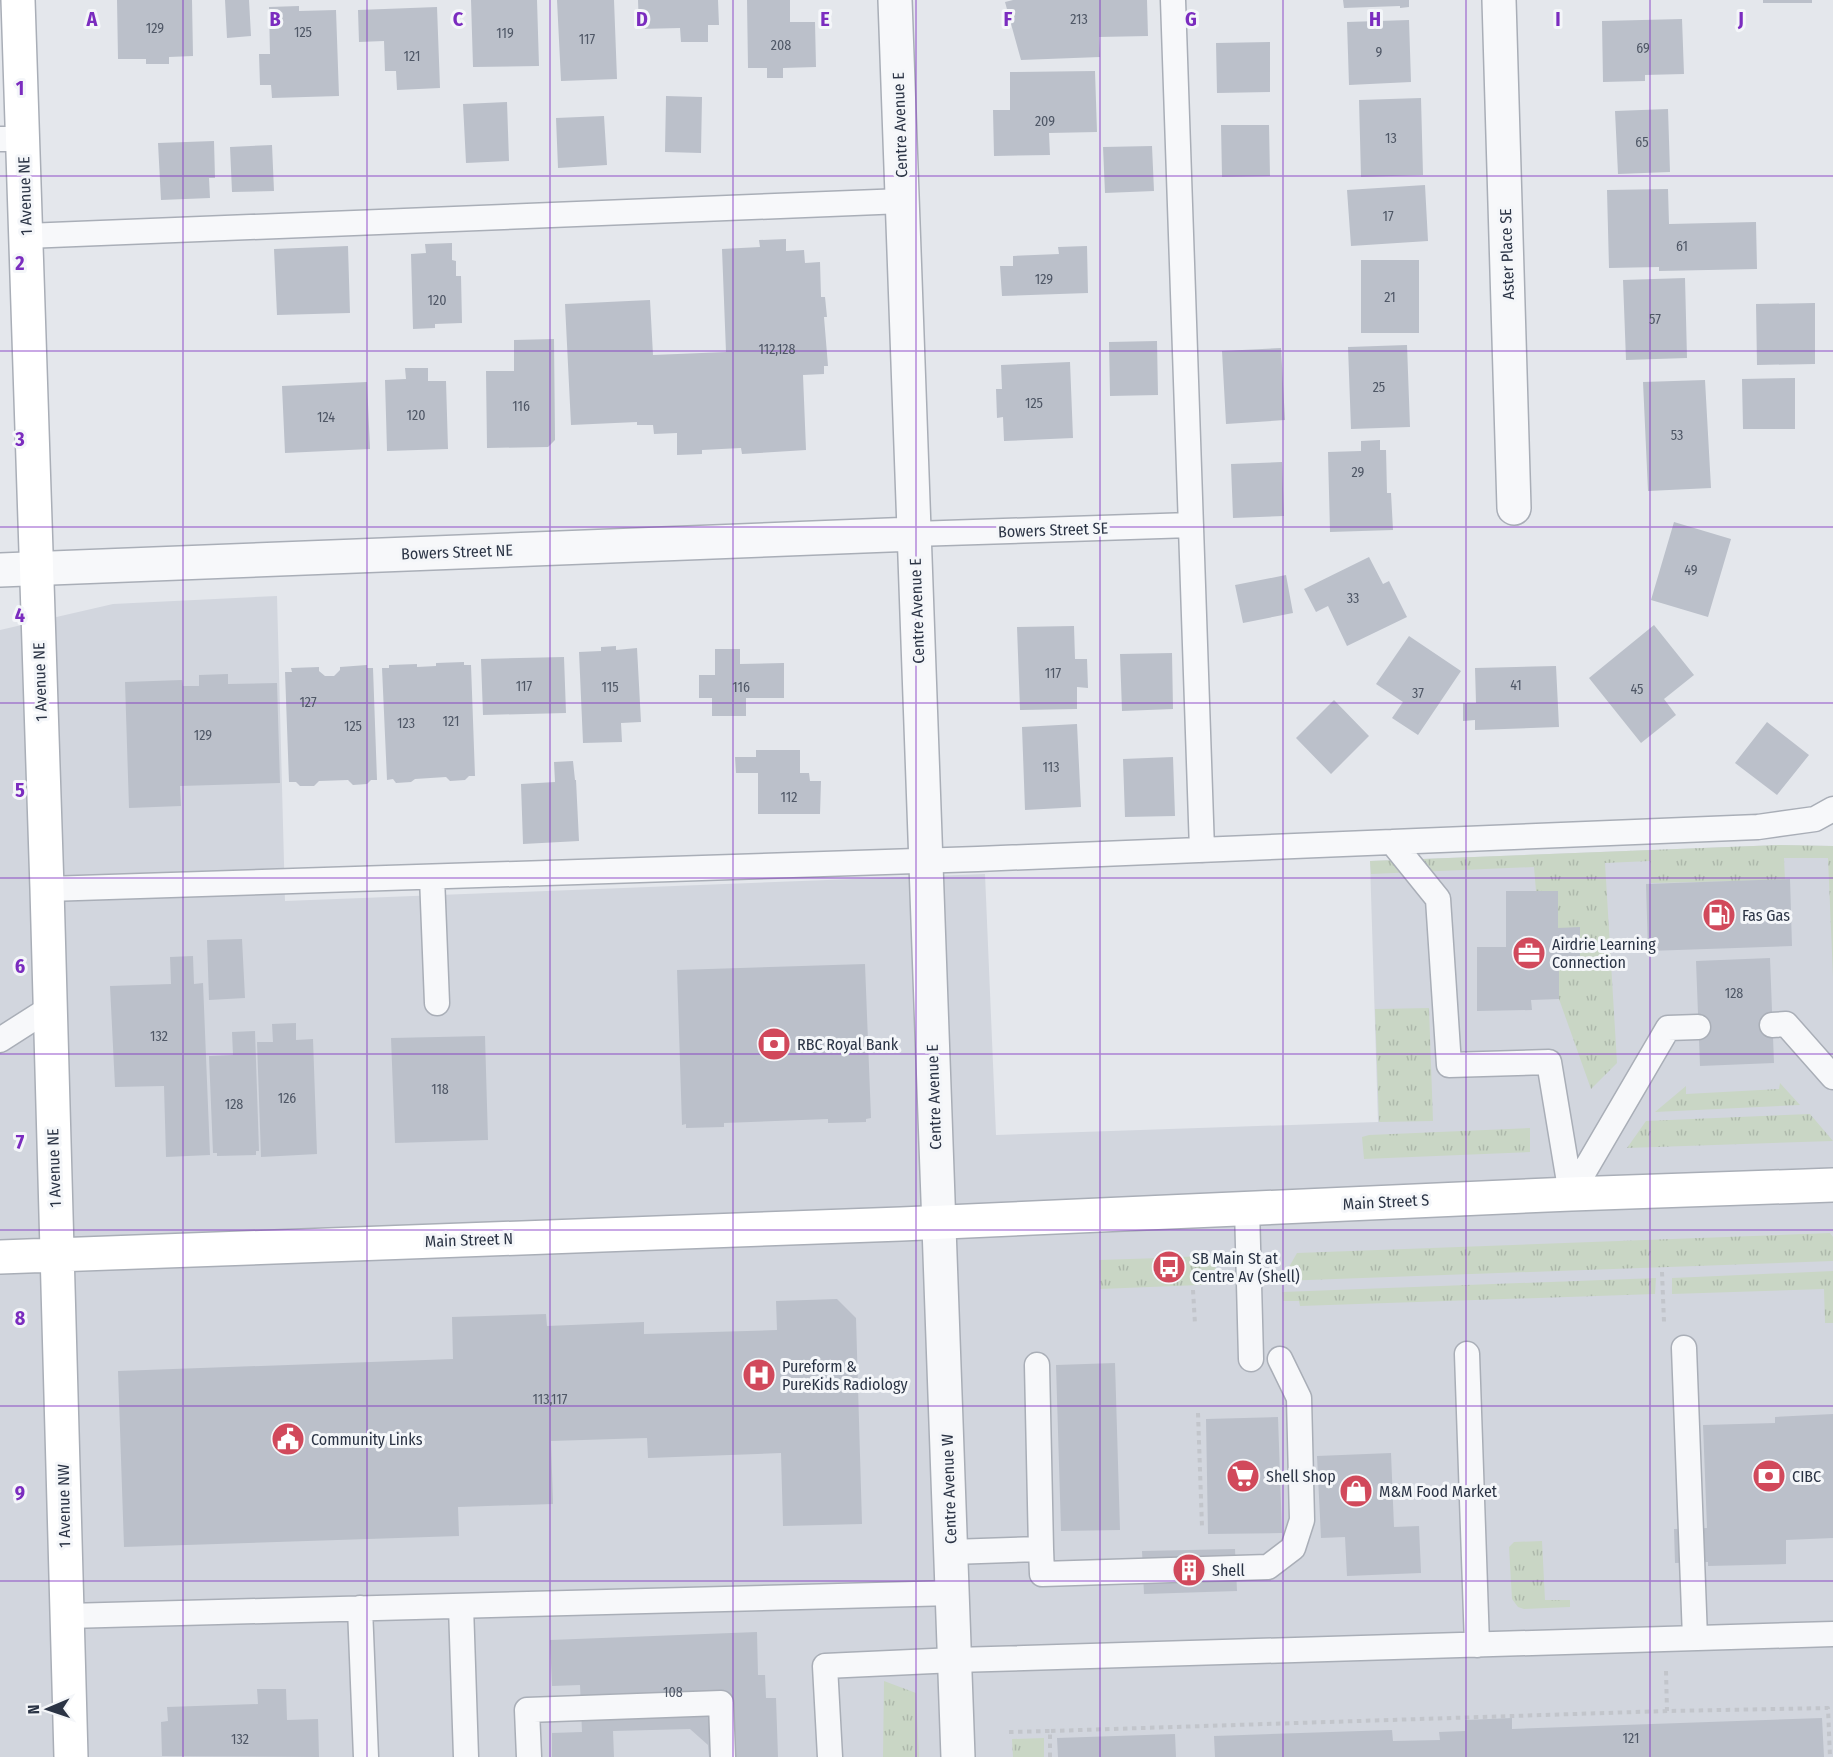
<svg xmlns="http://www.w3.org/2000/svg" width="1833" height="1757" font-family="'Fira Sans Condensed',sans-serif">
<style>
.built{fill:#d2d6de}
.grass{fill:url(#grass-tufts)}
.building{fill:#bbc0ca}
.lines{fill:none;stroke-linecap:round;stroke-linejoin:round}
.lane-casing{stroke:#a9aeb7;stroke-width:27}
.street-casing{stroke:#a9aeb7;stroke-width:36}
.secondary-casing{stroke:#a9aeb7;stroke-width:36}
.path{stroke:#c2c5cb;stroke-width:4;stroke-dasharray:4.5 4.5;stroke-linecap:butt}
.lane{stroke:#f7f8fa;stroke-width:24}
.street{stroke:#f7f8fa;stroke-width:33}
.secondary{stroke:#fff;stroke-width:33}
.grid{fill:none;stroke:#7b2cbf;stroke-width:1.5;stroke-opacity:0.55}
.labels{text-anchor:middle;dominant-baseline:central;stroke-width:6;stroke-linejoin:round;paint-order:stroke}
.number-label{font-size:14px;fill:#4f5766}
.street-label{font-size:16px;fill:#2b3445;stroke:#f4f6f9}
.poi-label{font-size:16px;fill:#2b3445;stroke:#f4f6f9;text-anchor:start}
.grid-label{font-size:20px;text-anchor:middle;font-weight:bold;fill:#7b2cbf;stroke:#f4f6f9;stroke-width:6;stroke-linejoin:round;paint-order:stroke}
</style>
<defs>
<pattern id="grass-tufts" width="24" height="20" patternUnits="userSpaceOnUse" patternTransform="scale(1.5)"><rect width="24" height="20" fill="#c9d6c5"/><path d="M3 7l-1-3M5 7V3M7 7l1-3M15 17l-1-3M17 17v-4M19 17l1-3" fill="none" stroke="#adb8ab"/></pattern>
</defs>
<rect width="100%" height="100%" fill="#e4e7ec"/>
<path class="built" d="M277,596L285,901L985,874L996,1135L1378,1122L1370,861L1779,845L1833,846V1757H0V630L113,604Z"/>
<path class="grass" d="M1779,845L1833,846V977L1828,858H1784L1785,880L1651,883L1650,861L1605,863L1617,1063L1591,1089L1559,999V959L1580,958V928H1558V891H1536L1534,867L1371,874L1370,861Z
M1429,1008L1433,1121L1379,1122L1375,1009Z
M1780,1083L1800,1105L1655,1112L1686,1086V1094L1779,1089Z
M1810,1114L1833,1141L1627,1148L1646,1121Z
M1530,1128V1152L1364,1159L1362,1137L1369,1135Z
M1830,1233L1833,1237V1261L1281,1281L1297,1253Z
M1205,1256L1216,1268L1225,1284L1100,1289L1099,1260L1160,1258L1161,1275L1181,1274L1180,1257Z
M1833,1271V1323H1825L1824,1289L1672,1294V1278Z
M1656,1278L1655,1294L1300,1306L1299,1301H1283L1282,1292Z
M1542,1541L1545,1600H1570V1607L1524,1609L1518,1607L1512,1599L1509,1547L1514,1542Z
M884,1681L916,1693L919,1757H883Z
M1044,1738V1757H1013L1012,1739Z"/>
<path class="building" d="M117,0H192L193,56L169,57V64H146V59H118Z
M225,0H249L251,36L227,38Z
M471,0H537L539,66L473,67Z
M557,0H614L617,79L561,81Z
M638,0H718L719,25H708V42H681L680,28L639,29Z
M747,0H790V22H815L816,67L783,68V78H767V68H748Z
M1013,0H1147L1148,36L1099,37L1100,57L1021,60L1005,2Z
M1343,0H1409V7L1400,8V6L1344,8Z
M1763,0H1812V3H1763Z
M299,6V11L336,10L339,96L272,98L271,85H260L259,54H270L269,7Z
M437,7L440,88L397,90L396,71H385L384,41L359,42L358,10Z
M1682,19L1684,74L1645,75V81L1603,82L1602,21Z
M1409,20L1411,82L1349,85L1347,22Z
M1270,42V92L1217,93L1216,43Z
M1095,71L1097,132L1049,133L1050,155L994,156L993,110H1010V72Z
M666,96L702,97L701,153L665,152Z
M1421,98L1423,175L1361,177L1359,100Z
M507,102L509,161L466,163L463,104Z
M1668,109L1670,172L1618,174L1615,111Z
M604,116L607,165L558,168L556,118Z
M1221,125H1269L1270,176L1222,177Z
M214,141L215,178H209L210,198L161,200L158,143Z
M272,145L274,191L232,192L230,147Z
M1152,146L1154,191L1105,193L1103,147Z
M1425,185L1428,241L1351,246L1347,190Z
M1668,189L1669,224L1756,222L1757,269L1659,271V267L1609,268L1607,190Z
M786,239V251L804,250L805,263L820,262L821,297H825L827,317H824L828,366H824V374L803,375L806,450L742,454L741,448L702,450V454L677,455V433L654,434L653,425H637V422L571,425L565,304L650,300L653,355L726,352L722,249L760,247L759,240Z
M452,243V260L456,261V276H461L462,323L435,324V328L413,329L411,254L426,253L425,244Z
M348,246L350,313L277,315L274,249Z
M1087,246L1088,293L1002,296L1000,266H1013V256L1059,254L1058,247Z
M1361,260H1419V333H1361Z
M1685,278L1687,358L1626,360L1623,280Z
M1815,303V364L1757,365L1756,304Z
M554,339L555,440L548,447L487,448L486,371H514V340Z
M1157,341L1158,395L1110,396L1109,342Z
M1407,345L1410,427L1351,429L1348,347Z
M1281,348L1285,420L1226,424L1222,351Z
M1070,362L1073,438L1004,441L1003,417L997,418L996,389H1002L1001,365Z
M405,368H428V381H446L448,449L387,451L385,380L406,379Z
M1795,378V429H1743L1742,379Z
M1705,380L1711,488L1648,491L1643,382Z
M367,382L370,449L285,453L282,386Z
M1380,440V450H1386L1387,493H1391L1393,530L1330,532L1328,452L1361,451V441Z
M1282,462L1284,516L1233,518L1231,464Z
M1674,522L1731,539L1708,617L1651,600Z
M1369,557L1383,584L1389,581L1407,617L1347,646L1328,606L1316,612L1304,589Z
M1286,575L1293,613L1243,623L1235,585Z
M1654,625L1694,675L1664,699L1676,715L1641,743L1589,678Z
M1074,626L1075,659H1087L1088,688L1077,687V709L1020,710L1017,627Z
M1409,636L1461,671L1418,735L1392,718L1403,702L1376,684Z
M616,646V650L637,648L641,722L621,723L622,742L583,743L579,652L601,651V647Z
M715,649H740V664L784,663V698H746V716H712V698H699V675H715Z
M1172,653L1173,709L1122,711L1120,654Z
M564,657L566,713L483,715L481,659Z
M464,662V665H471L475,776H469L465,780L450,781L446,777L415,779L411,782L396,783L393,779L387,780L382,668H389V665L417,664V667L436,666V663Z
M367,665V668H373L377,780H371L367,784L353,785L348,780L319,781L314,786H300L296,782H289L285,672H292L291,668L319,667V671L325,676H334L340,670V667Z
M1556,666L1559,727L1475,730V720L1463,721V703H1476L1475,668Z
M228,674V684L277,683L280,783L180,786L181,806L129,808L125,682L182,680L183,686H199V675Z
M1334,700L1369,736L1331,774L1296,738Z
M1767,722L1809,755L1777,795L1735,763Z
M1077,724L1081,807L1025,810L1022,727Z
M756,750H800V773H809L810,781H821L820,814H758V773H736L735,757H756Z
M1173,757L1175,816L1125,817L1123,759Z
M573,761L575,780H576L579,841L523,844L521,784L555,782L554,762Z
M1790,879L1792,946L1648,951L1646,884Z
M1506,891H1558V928L1580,927V959H1559V999L1531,1000L1532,1010L1477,1011V947H1506Z
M242,939L245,998L209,1000L207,940Z
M193,956L194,984L203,983L210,1155L166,1157L164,1086L115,1087L110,986L171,984L170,957Z
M1770,958L1774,1063L1700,1066L1696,961Z
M865,964L871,1118L866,1119V1122L828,1123V1119L724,1123V1127L686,1128V1124L682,1125L677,970Z
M296,1023V1040L313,1039L317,1154L261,1157L257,1042H273L272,1024Z
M255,1031L259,1151H256V1155L217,1156V1153H213L209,1056L233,1055L232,1032Z
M485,1036L488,1140L395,1143L391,1038Z
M837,1299L856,1318L862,1524L783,1526L781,1453L648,1458L647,1438L551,1441L553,1504L458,1507L459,1536L124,1547L118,1371L453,1359L452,1317L546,1314L547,1326L644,1322V1334L777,1330L776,1301Z
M1115,1363L1120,1530L1061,1531L1056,1365Z
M1833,1414V1538L1786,1540V1564L1708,1566V1562L1675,1563L1674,1529L1707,1528L1703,1425L1775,1423V1417Z
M1278,1417L1282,1533L1208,1534L1206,1419Z
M1391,1453L1394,1527L1419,1526L1421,1573L1347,1576L1345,1537L1321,1538L1317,1456Z
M1235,1549L1237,1591L1144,1594L1142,1551Z
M757,1632L758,1675H765L766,1698H776L778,1757H709L708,1745L690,1729L613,1731L614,1757H552V1733L582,1732L580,1685L552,1686L550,1640Z
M257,1689H286L287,1720L318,1719L319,1757L162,1756L161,1722L168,1721L167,1707L258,1704Z
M1512,1718V1729L1822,1718L1824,1757H1215L1214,1736L1392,1730L1393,1741L1440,1740L1439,1732L1465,1731V1720Z
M1175,1734L1176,1757H1058L1057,1738Z"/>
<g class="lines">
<g class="lane-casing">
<path id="lane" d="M1173,0L1202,850
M0,139H22
M26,236L903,201
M914,534L1191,525
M1392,842L1438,899L1449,1065L1549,1062L1571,1194L1668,1028L1698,1027
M432,877L437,1003
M47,889L978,859L1758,827L1815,819L1833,809
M1772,1025L1786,1024L1833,1077
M0,1040L50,1008
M1247,1208L1251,1359
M1684,1348L1695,1638
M1467,1354L1477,1645
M1041,1549L1042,1574L1268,1567L1293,1548L1302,1520L1299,1398L1280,1359
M951,1552L1041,1549L1037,1365
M461,1606L466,1757
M360,1608L366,1757
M67,1616L953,1593
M529,1757L527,1710L721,1703L723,1757
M830,1757L825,1666L955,1660L1833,1634"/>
</g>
<g class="street-casing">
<path id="street" d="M895,0L958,1757
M1499,0L1514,508
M0,570L914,534"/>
</g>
<g class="secondary-casing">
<path id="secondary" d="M18,0L47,889L71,1757
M0,1257L901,1224L1571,1194L1833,1185"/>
</g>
<path class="path" d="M1662,1272L1664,1322
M1193,1290L1195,1324
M1198,1413L1202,1527
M1666,1671L1667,1711
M1009,1732L1050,1731
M1050,1757V1731L1667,1711L1828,1708L1830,1757"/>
<use href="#lane" class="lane"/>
<use href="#street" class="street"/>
<use href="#secondary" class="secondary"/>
</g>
<path class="grid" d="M183,0V1757M367,0V1757M550,0V1757M733,0V1757M916,0V1757M1100,0V1757M1283,0V1757M1466,0V1757M1650,0V1757M0,176H1833M0,351H1833M0,527H1833M0,703H1833M0,878H1833M0,1054H1833M0,1230H1833M0,1406H1833M0,1581H1833"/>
<defs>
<g id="fuel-disc" transform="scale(1.725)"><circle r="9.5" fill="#d1495b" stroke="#f4f6f9"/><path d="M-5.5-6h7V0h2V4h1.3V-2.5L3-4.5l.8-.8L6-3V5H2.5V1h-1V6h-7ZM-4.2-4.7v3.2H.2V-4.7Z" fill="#fff"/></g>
<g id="office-disc" transform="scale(1.725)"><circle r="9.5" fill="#d1495b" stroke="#f4f6f9"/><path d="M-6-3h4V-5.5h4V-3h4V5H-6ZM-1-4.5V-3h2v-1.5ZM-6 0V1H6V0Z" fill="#fff"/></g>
<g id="bank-disc" transform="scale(1.725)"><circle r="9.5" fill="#d1495b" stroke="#f4f6f9"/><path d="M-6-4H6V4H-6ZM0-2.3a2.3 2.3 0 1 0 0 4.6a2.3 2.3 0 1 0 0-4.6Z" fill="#fff"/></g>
<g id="bus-disc" transform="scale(1.725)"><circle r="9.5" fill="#d1495b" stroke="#f4f6f9"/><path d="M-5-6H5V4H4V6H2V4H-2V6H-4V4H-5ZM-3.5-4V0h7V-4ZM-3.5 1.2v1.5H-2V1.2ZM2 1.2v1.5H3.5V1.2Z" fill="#fff"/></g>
<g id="hospital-disc" transform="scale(1.725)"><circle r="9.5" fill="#d1495b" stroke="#f4f6f9"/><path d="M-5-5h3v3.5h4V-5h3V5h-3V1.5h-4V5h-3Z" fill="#fff"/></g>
<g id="civic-disc" transform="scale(1.725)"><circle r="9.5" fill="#d1495b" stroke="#f4f6f9"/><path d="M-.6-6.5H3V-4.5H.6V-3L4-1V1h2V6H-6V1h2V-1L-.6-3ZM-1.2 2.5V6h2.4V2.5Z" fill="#fff"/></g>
<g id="supermarket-disc" transform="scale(1.725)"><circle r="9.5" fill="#d1495b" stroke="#f4f6f9"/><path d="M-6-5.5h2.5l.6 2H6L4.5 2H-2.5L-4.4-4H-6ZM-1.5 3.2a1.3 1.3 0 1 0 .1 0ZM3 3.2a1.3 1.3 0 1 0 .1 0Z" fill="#fff"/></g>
<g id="shop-disc" transform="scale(1.725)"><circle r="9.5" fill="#d1495b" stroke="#f4f6f9"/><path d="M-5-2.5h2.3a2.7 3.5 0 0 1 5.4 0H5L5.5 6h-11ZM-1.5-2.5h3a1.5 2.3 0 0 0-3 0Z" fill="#fff"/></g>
<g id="building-disc" transform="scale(1.725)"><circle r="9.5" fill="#d1495b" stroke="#f4f6f9"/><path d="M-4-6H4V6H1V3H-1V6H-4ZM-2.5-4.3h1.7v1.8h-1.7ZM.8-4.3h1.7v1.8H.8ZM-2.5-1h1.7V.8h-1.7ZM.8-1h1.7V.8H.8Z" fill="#fff"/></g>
</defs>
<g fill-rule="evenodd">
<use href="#fuel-disc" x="1719" y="915"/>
<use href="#office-disc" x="1529" y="953"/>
<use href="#bank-disc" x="774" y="1044"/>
<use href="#bus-disc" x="1169" y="1267"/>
<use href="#hospital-disc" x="759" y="1375"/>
<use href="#civic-disc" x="288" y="1439"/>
<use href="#supermarket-disc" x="1243" y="1476"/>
<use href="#bank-disc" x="1769" y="1476"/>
<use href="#shop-disc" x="1356" y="1491"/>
<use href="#building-disc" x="1189" y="1570"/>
</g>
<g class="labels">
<g class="number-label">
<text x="1079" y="19">213</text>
<text x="155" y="28">129</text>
<text x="303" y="32">125</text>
<text x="505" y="33">119</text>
<text x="587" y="39">117</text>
<text x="781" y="45">208</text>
<text x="1643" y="48">69</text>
<text x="1379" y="52">9</text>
<text x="412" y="56">121</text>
<text x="1045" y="121">209</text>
<text x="1391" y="138">13</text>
<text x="1642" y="142">65</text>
<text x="1388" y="216">17</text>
<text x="1682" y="246">61</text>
<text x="1044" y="279">129</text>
<text x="1390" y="297">21</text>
<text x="437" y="300">120</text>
<text x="1655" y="319">57</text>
<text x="777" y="349">112,128</text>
<text x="1379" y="387">25</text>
<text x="1034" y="403">125</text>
<text x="521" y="406">116</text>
<text x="416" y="415">120</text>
<text x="326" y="417">124</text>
<text x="1677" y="435">53</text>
<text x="1358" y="472">29</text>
<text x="1691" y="570">49</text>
<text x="1353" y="598">33</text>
<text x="1053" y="673">117</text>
<text x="1516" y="685">41</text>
<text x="524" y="686">117</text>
<text x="610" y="687">115</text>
<text x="741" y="687">116</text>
<text x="1637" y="689">45</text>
<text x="1418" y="693">37</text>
<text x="308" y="702">127</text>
<text x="451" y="721">121</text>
<text x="406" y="723">123</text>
<text x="353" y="726">125</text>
<text x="203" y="735">129</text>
<text x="1051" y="767">113</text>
<text x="789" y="797">112</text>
<text x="1734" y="993">128</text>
<text x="159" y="1036">132</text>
<text x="440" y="1089">118</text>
<text x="287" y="1098">126</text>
<text x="234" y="1104">128</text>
<text x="550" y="1399">113,117</text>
<text x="673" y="1692">108</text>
<text x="1631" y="1738">121</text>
<text x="240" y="1739">132</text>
</g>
<g class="street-label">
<text transform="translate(900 125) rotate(-92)">Centre Avenue E</text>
<text transform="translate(25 196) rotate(-92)">1 Avenue NE</text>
<text transform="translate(1507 254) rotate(-92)">Aster Place SE</text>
<text transform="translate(1053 530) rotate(-2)">Bowers Street SE</text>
<text transform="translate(457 552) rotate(-2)">Bowers Street NE</text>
<text transform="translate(917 611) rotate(-92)">Centre Avenue E</text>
<text transform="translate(40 682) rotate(-92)">1 Avenue NE</text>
<text transform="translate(934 1097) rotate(-92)">Centre Avenue E</text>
<text transform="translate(54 1168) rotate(-92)">1 Avenue NE</text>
<text transform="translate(1386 1202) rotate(-3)">Main Street S</text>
<text transform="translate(469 1240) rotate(-2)">Main Street N</text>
<text transform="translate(949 1489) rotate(-92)">Centre Avenue W</text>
<text transform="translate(64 1506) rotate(-91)">1 Avenue NW</text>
</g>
<g class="poi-label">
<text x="1742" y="915">Fas Gas</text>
<text x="1552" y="944">Airdrie Learning<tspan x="1552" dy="18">Connection</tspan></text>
<text x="797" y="1044">RBC Royal Bank</text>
<text x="1192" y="1258">SB Main St at<tspan x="1192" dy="18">Centre Av (Shell)</tspan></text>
<text x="782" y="1366">Pureform &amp;<tspan x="782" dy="18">PureKids Radiology</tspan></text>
<text x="311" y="1439">Community Links</text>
<text x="1266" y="1476">Shell Shop</text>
<text x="1792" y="1476">CIBC</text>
<text x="1379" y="1491">M&amp;M Food Market</text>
<text x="1212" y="1570">Shell</text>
</g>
</g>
<g class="grid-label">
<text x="92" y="26">A</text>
<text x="275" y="26">B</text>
<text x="458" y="26">C</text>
<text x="642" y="26">D</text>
<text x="825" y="26">E</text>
<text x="1008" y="26">F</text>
<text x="1191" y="26">G</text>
<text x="1375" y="26">H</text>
<text x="1558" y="26">I</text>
<text x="1741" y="26">J</text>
<text x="20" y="95">1</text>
<text x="20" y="270">2</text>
<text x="20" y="446">3</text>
<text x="20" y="622">4</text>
<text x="20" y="797">5</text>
<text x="20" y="973">6</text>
<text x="20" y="1149">7</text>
<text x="20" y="1325">8</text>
<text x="20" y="1500">9</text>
</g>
<g transform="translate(48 1709) rotate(268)" stroke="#f4f6f9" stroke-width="4.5" paint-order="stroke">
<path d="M0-4.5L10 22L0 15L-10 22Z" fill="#2b3445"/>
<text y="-9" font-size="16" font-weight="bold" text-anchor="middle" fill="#2b3445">N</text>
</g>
</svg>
